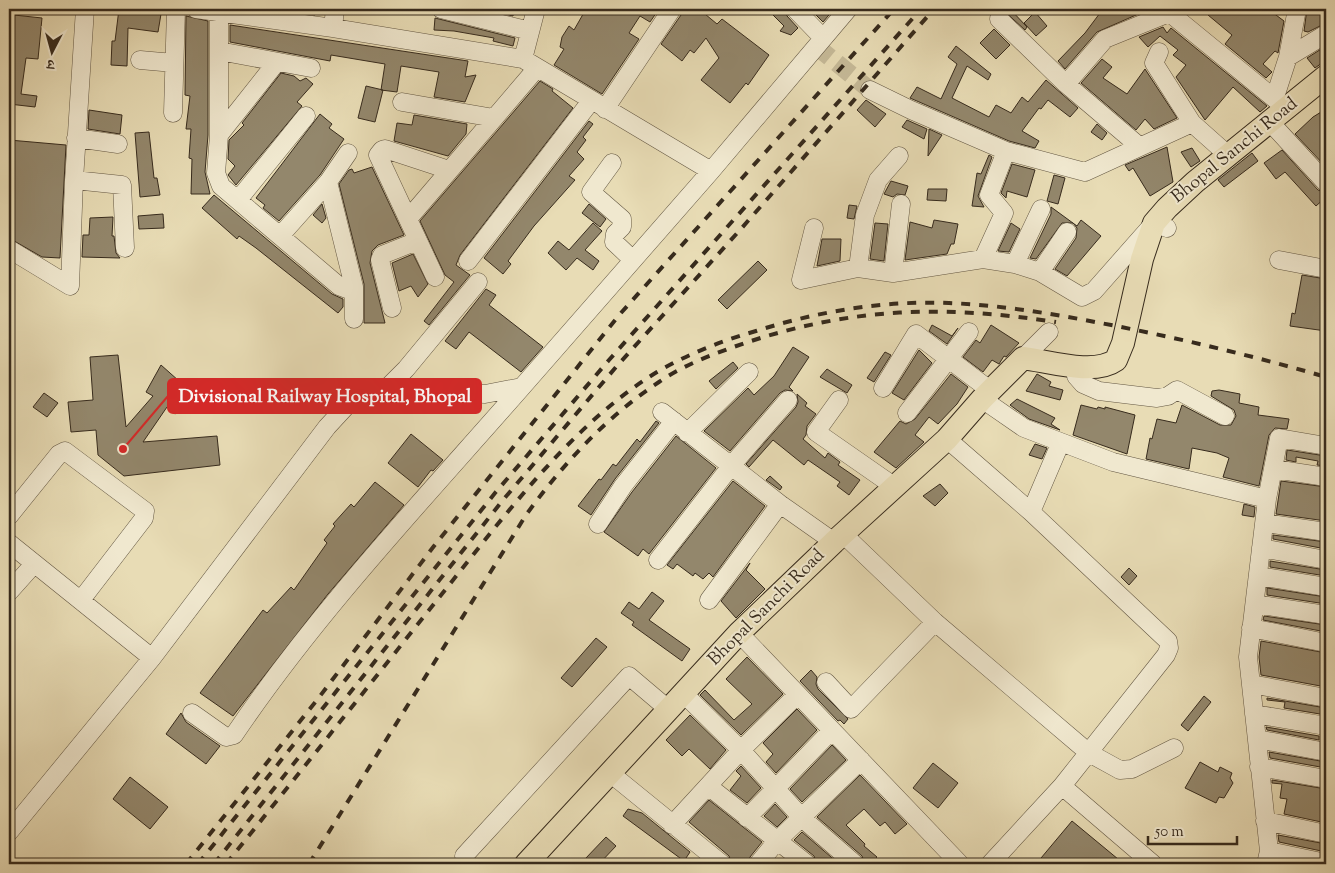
<svg xmlns="http://www.w3.org/2000/svg" width="1335" height="873" font-family="'Sorts Mill Goudy','Noto Serif Devanagari',serif">
<style>
.building{fill:#93876c;stroke:#372b1d}
.lines{fill:none;stroke-linecap:round;stroke-linejoin:round}
.minor-tunnel{stroke:#c5b997;stroke-width:18;stroke-dasharray:18 9;stroke-linecap:butt}
.minor-casing{stroke:#635743;stroke-width:19}
.major-casing{stroke:#372b1d;stroke-width:24}
.minor{stroke:#f0e8cf;stroke-width:18}
.major{stroke:#e8dcb5;stroke-width:22}
.rail{stroke:#372b1d;stroke-width:4;stroke-dasharray:9 9;stroke-linecap:butt}
.labels{text-anchor:middle;dominant-baseline:central;stroke-width:4;stroke-linejoin:round;paint-order:stroke}
.street-label{font-size:18px;fill:#372b1d;stroke:#f0e8cf}
.leader{fill:none;stroke:#d62828;stroke-width:2}
.callout-dot{fill:#d62828;stroke:#f0e8cf;stroke-width:2}
.callout{fill:#d62828;stroke:#d62828;stroke-width:2}
.callout-label{font-size:19px;text-anchor:middle;font-weight:bold;fill:#fff}
</style>
<rect width="100%" height="100%" fill="#e8dcb5"/>
<filter id="stains"><feTurbulence type="fractalNoise" baseFrequency=".004" numOctaves="4"/><feColorMatrix values="0 0 0 0 .2 0 0 0 0 .09 0 0 0 0 .02 0 0 0 .5 -.17"/></filter>
<radialGradient id="worn" r=".72"><stop offset=".6" stop-color="#630" stop-opacity="0"/><stop offset="1" stop-color="#630" stop-opacity=".3"/></radialGradient>
<path class="building" d="M119,9L161,14L158,32L128,28L127,66L111,65L112,41H115Z
M272,9H316L315,15Z
M484,9H514L513,16Z
M586,9H659L650,22L640,16L629,33L639,39L602,94L554,65L564,49L560,47L562,37L569,26L574,30Z
M682,9H699L717,24L722,19L769,55L748,85L746,83L730,103L701,80L719,58L706,38L694,53L690,50L682,61L661,44L681,15Z
M767,9H785L787,16L798,28L791,35L780,31L784,26Z
M816,9H834L823,22L814,13Z
M1002,9H1010L1027,27L1025,30Z
M1103,9H1140L1143,12L1097,32L1065,69L1058,61L1085,33Z
M1213,9H1268L1284,21L1278,53L1275,51L1263,64L1272,72L1266,78L1225,44L1232,35L1208,15Z
M1307,9H1326V23L1308,32L1304,31Z
M1035,12L1047,26L1036,36L1024,23Z
M14,15L42,18L38,59L26,58L21,94L37,96L35,107L9,104Z
M186,16L208,21V135L205,172L210,194H191L192,159L189,158L191,129H186L190,96L185,95Z
M435,18L515,38L513,46L493,41L494,38L454,31L434,30Z
M230,25L468,61L465,77L476,75L465,102L434,97L439,72L401,66L397,92L381,90L385,64L331,55L330,61L230,42Z
M1163,27L1167,33L1171,28L1267,106L1260,112L1233,87L1205,120L1176,77L1186,65L1173,55L1178,50L1160,36L1148,47L1139,37Z
M994,29L1010,45L996,59L980,43Z
M956,46L991,74L988,80L967,66L952,98L989,117L996,105L1011,113L1022,97L1028,102L1046,80L1078,108L1070,117L1048,100L1041,109L1039,108L1022,131L1039,141L1035,148L1009,141L910,98L917,87L941,99L957,64L948,57Z
M1326,46V60L1315,68L1307,58Z
M1102,59L1112,67L1103,78L1127,94L1145,69L1177,118L1154,129L1145,119L1136,130L1081,83Z
M281,73L294,76L300,81L306,78L313,84L297,102L302,106L236,185L228,175L235,166L228,159L229,140L244,125L242,123Z
M540,81L553,89L552,91L573,108L460,255L456,265L470,275L429,325L424,321L454,282L445,275L420,221Z
M366,86L383,90L375,122L358,118Z
M866,100L886,114L875,127L857,110Z
M1326,109V164L1325,166L1295,134L1313,117Z
M89,110L122,115L120,134L88,129Z
M320,114L332,124L329,128L344,139L320,175L279,221L263,208L265,205L256,198Z
M414,115L467,124L466,134L448,156L394,141L397,123L412,125Z
M907,120L927,129L924,139L902,127Z
M589,121L593,124L583,137L586,140L577,152L584,159L569,176L575,180L534,226L508,261L511,264L503,274L484,258Z
M1097,124L1107,133L1102,140L1091,132Z
M929,129L942,135L928,156Z
M149,132L154,178H157L160,195L140,197L135,133Z
M9,140L66,145L60,258L42,257L9,238Z
M1167,147L1173,182L1150,196L1133,168L1129,171L1125,165Z
M1192,148L1200,161L1191,167L1181,152Z
M1282,150L1318,190L1326,193V197L1316,206L1285,172L1276,179L1264,163Z
M1252,153L1258,161L1224,187L1218,180Z
M989,155L992,157L978,196L984,207L972,206L977,173L981,174Z
M1012,164L1035,170L1027,197L1007,191L1006,198L1001,193Z
M372,167L404,235L378,245L372,251L370,263L385,323H364V284L339,184L349,170L352,169L354,173Z
M1054,175L1065,178L1058,204L1047,201Z
M891,181L908,186L905,195L897,194L893,197L884,194Z
M928,189H947L946,201L927,200Z
M214,195L332,294L343,299V307L338,313L256,248L239,236L237,239L202,208Z
M322,204L326,218L322,223L313,215Z
M589,204L606,219L600,227L582,213Z
M849,205L857,206L854,219L847,218Z
M1051,207L1077,226L1081,220L1101,236L1067,276L1055,269L1076,238L1077,228L1073,223H1062L1036,259L1030,258L1051,214Z
M163,214L164,228L139,229L138,216Z
M113,217L112,236H114L116,253L120,258L82,257L83,235H89L90,218Z
M934,220L958,224L954,244H951L947,254L905,260L910,222L932,228Z
M593,223L602,231L585,250L599,261L593,270L577,258L566,270L548,253L558,241L569,250Z
M875,223L888,224L884,261L870,259Z
M1011,223L1020,229L1009,252L998,251Z
M822,239H841L840,261L817,266Z
M413,254L428,284L418,297L411,286L399,291L392,263Z
M758,261L767,270L727,309L718,300Z
M1302,275L1326,279V331L1290,326L1292,313L1295,314Z
M486,289L496,295L489,305L543,347L521,372L469,332L456,349L445,341Z
M932,325L952,336L958,328L947,344L929,331Z
M991,325L1019,343L1006,357L1004,356L999,364L992,360L983,372L963,357L976,340L980,343Z
M793,347L809,357L789,387L793,391L785,390L780,393L730,451L704,431L748,388L754,395L774,376Z
M919,350L932,363L904,400L892,393Z
M885,352L891,355L874,382L867,378Z
M118,355L126,427L153,396L146,392L161,365L197,397L175,414L167,407L143,442L217,436L220,465L124,476L98,455L96,430L71,432L68,402L93,400L90,357Z
M733,362L738,368L716,389L709,381Z
M827,369L852,385L847,393L820,377Z
M951,374L968,387L957,404L938,424L929,417L915,435L924,442L896,468L874,452L900,421L906,424L915,419Z
M1037,374L1051,382L1049,386L1063,390L1060,400L1026,391Z
M1219,390L1240,394L1239,403L1259,407L1258,415L1289,419L1287,429L1275,428L1269,435L1259,486L1223,477L1229,458L1217,453L1192,448L1189,469L1146,459L1150,438L1152,439L1157,419L1176,423L1182,405L1220,425H1231L1236,416L1234,410L1211,396L1212,391Z
M44,393L58,403L47,417L33,407Z
M797,394L807,403L805,406L816,414L807,426L806,435L803,439L825,458L828,453L840,462L838,465L860,480L849,495L837,486L840,482L808,460L804,465L773,440L749,467L746,464L796,407L798,402Z
M1017,399L1055,418L1051,424L1060,430L1029,419L1010,405Z
M1081,405L1097,409L1098,407L1105,409V407L1135,415L1127,454L1073,435Z
M656,421L659,423L615,479L591,515L578,506L599,479L601,480L613,464L616,466L637,439L640,442Z
M411,434L443,460L433,471L431,470L418,487L388,463Z
M676,436L716,468L649,554L643,549L638,556L604,532L632,492Z
M1035,444L1047,448L1042,459L1029,455Z
M1287,450L1326,456V466L1317,465L1318,461L1296,457V462L1286,460Z
M770,476L782,487L780,490L766,480Z
M733,481L765,506L713,577L709,573L703,579L695,573L693,576L677,564L673,569L667,565Z
M1281,481L1326,487V521L1276,514Z
M375,482L404,505L328,594L233,716L200,693L263,610L267,613L291,587L294,590L327,543L324,540L335,526L333,524L351,504L354,507Z
M940,484L948,493L935,506L923,496Z
M1244,504L1255,507L1254,517L1242,515Z
M1273,535L1326,542V549L1273,539Z
M1270,561L1326,570V576L1270,567Z
M750,563L746,570L765,589L736,618L721,601Z
M1129,568L1137,576L1129,585L1121,577Z
M1267,588L1326,597V604L1267,595Z
M652,592L664,601L649,620L690,649L682,661L632,625L634,622L621,613L629,602L639,609Z
M1264,616L1326,625V632L1263,620Z
M596,638L607,647L572,687L561,678Z
M1261,641L1326,653V687L1261,675L1259,657Z
M747,657L783,694L741,735L700,695L705,690L734,720L752,704L726,679Z
M811,670L817,677L816,684L818,689L848,719L844,724L840,720L838,721L800,681Z
M1204,696L1211,702L1188,731L1181,725Z
M1267,698L1326,708V715L1284,708L1285,702L1267,700Z
M797,709L817,730L776,773L766,762L773,754L763,743Z
M181,713L186,722L220,746L206,764L166,734Z
M690,715L726,750L710,769L689,749L682,756L666,740Z
M1266,727L1319,736V740L1267,730Z
M832,745L846,760L802,802L790,789Z
M1269,752L1326,762V768L1270,758Z
M1200,762L1218,772L1220,767L1232,773L1230,778L1233,783L1224,798L1219,797L1216,803L1185,788Z
M933,763L958,783L938,808L913,788Z
M741,766L761,788L747,803L730,790L741,776L736,771Z
M860,775L907,824L895,834L885,822L880,826L864,809L846,825L865,844L864,846L877,857L870,864H865L862,856L817,817Z
M130,777L168,807L150,829L113,799Z
M1272,780L1326,789V823L1284,814L1287,799L1280,798L1282,784L1272,783Z
M709,800L762,842L750,857L748,864H732L729,856L689,822Z
M775,804L787,817L777,827L764,816Z
M628,809L642,813L690,852L684,861L623,816Z
M1072,821L1124,864H1036Z
M802,832L838,863L817,864L814,856L794,840Z
M1278,835L1326,844V852L1279,842Z
M606,837L616,846L599,864H591L585,859Z"/>
<g class="lines">
<path class="minor-tunnel" d="M816,46L870,90"/>
<g class="minor-casing">
<path id="minor" d="M196,9L333,28L523,59L711,171
M441,9L530,31
M795,9L823,38
M219,11V135L216,173L221,186L339,286L347,289L354,287
M1171,14L1287,109
M999,19L1066,84L1139,146
M333,28L335,9
M219,51L311,68
M1159,52L1154,63L1192,123L1228,155
M1288,57L1326,34
M523,59L536,9
M140,60L174,63
M1066,84L1105,39L1179,9
M870,90L911,110L1006,151L1085,172L1192,123
M1275,97L1288,57L1297,9
M402,102L494,118
M605,109L672,9
M173,113L176,9
M1270,122L1326,183
M219,135L276,63
M76,138L118,144
M612,163L591,192L622,219V227L615,234L614,242L633,260
M74,180L122,185L125,248
M328,182L354,287V319
M238,200L306,116
M408,219L537,68
M814,228L801,280L858,268L893,273L983,259L1015,264L1040,272L1082,297L1094,291L1154,223L1167,228
M280,236L328,182L348,153
M9,249L70,286L74,180L85,9
M983,259L1004,213L989,195L1006,151
M1279,260L1326,269
M468,261L591,101
M1015,264L1041,209
M858,268L865,215L878,180L899,156
M1040,272L1067,232
M893,273L901,204
M435,277L378,155L382,150L385,149L449,170
M392,308L380,260L382,255L417,241
M1023,358L1049,332
M1076,376L1083,384L1099,391L1157,398L1168,396L1177,390L1225,416
M883,388L916,334L991,391
M386,389L406,369L478,282
M982,399L1024,428L1113,462L1267,499
M839,400L816,432L895,487
M662,412L780,504L834,542
M907,413L969,332
M687,433L749,372
M947,439L1031,512L1168,641L1169,648L1166,655L1062,786L990,864
M1274,469L1326,477
M1031,512L1060,444
M9,516L59,454L65,451L145,511L144,518L81,600
M1265,523L1326,532
M598,524L623,486L674,421
M843,534L935,622L1089,753L1120,770L1132,769L1174,748
M9,543L152,658
M1261,548L1326,560
M658,560L731,466L788,400
M1258,576L1326,587
M9,592L34,564
M709,600L780,504
M1255,604L1326,615
M1251,628L1326,643
M739,633L960,864
M826,682L851,709L935,622
M1251,684L1326,698
M683,693L741,750L802,818L855,864
M192,713L226,737L234,735C317,612 424,499 522,387
M1254,714L1326,726
M1257,739L1326,752
M1259,767L1326,779
M610,773L722,864
M708,786L807,864
M1062,786L1153,864
M747,818L832,730
M1265,821L1326,834
M672,825L741,750L797,695
M9,832L152,658L327,427L351,401L386,389L485,394L522,387L711,171L848,9
M1269,851L1326,863
M464,856L629,676L668,709
M758,864L777,841L861,760
M1266,864L1269,851L1248,657L1267,499L1279,438L1326,446"/>
</g>
<g class="major-casing">
<path id="major" d="M526,864L739,633L834,542L947,439L982,399L1023,358C1048,361 1094,376 1116,360L1123,343L1142,259L1154,223L1167,208L1195,182L1326,76"/>
</g>
<use href="#minor" class="minor"/>
<use href="#major" class="major"/>
<path class="rail" d="M186,864L317,700L434,546L620,314L894,9
M198,864L495,493L609,360L921,9
M214,864L503,500L616,367L740,230L934,9
M226,864C297,776 367,688 437,600C501,521 569,426 657,372C688,354 721,341 756,331C797,318 839,309 881,305C960,297 1039,311 1116,326C1187,340 1257,357 1326,377
M309,864L526,515C563,464 606,417 659,382C685,364 716,353 745,343C853,307 945,305 1056,322"/>
</g>
<g class="labels">
<g class="street-label">
<text transform="translate(1235 151) rotate(-39)">Bhopal Sanchi Road</text>
<text transform="translate(767 608) rotate(-45)">Bhopal Sanchi Road</text>
</g>
</g>
<path class="leader" d="M123 449L168 396"/>
<circle class="callout-dot" cx="123" cy="449" r="5"/>
<rect class="callout" x="168" y="379" width="313" height="34" rx="5"/>
<g class="callout-label">
<text x="325" y="402">Divisional Railway Hospital, Bhopal</text>
</g>
<rect width="1335" height="873" fill="none" stroke="#e8dcb5" stroke-width="30"/>
<rect x="10" y="10" width="1315" height="853" fill="none" stroke="#372b1d" stroke-width="2.5"/>
<rect x="15" y="15" width="1305" height="843" fill="none" stroke="#372b1d"/>
<g transform="translate(52 52) rotate(186)" stroke="#f0e8cf" stroke-width="4" paint-order="stroke">
<path d="M0-4L9 19L0 12L-9 19Z" fill="#372b1d"/>
<text y="-8" font-size="14" font-weight="bold" text-anchor="middle" fill="#372b1d">उ</text>
</g>
<path d="M1148 836v8h89v-8" fill="none" stroke="#372b1d" stroke-width="2.5"/>
<text x="1155" y="836" font-size="15" fill="#372b1d" stroke="#f0e8cf" stroke-width="4" paint-order="stroke">50 m</text>
<rect width="100%" height="100%" filter="url(#stains)"/>
<rect width="100%" height="100%" fill="url(#worn)"/>
</svg>
